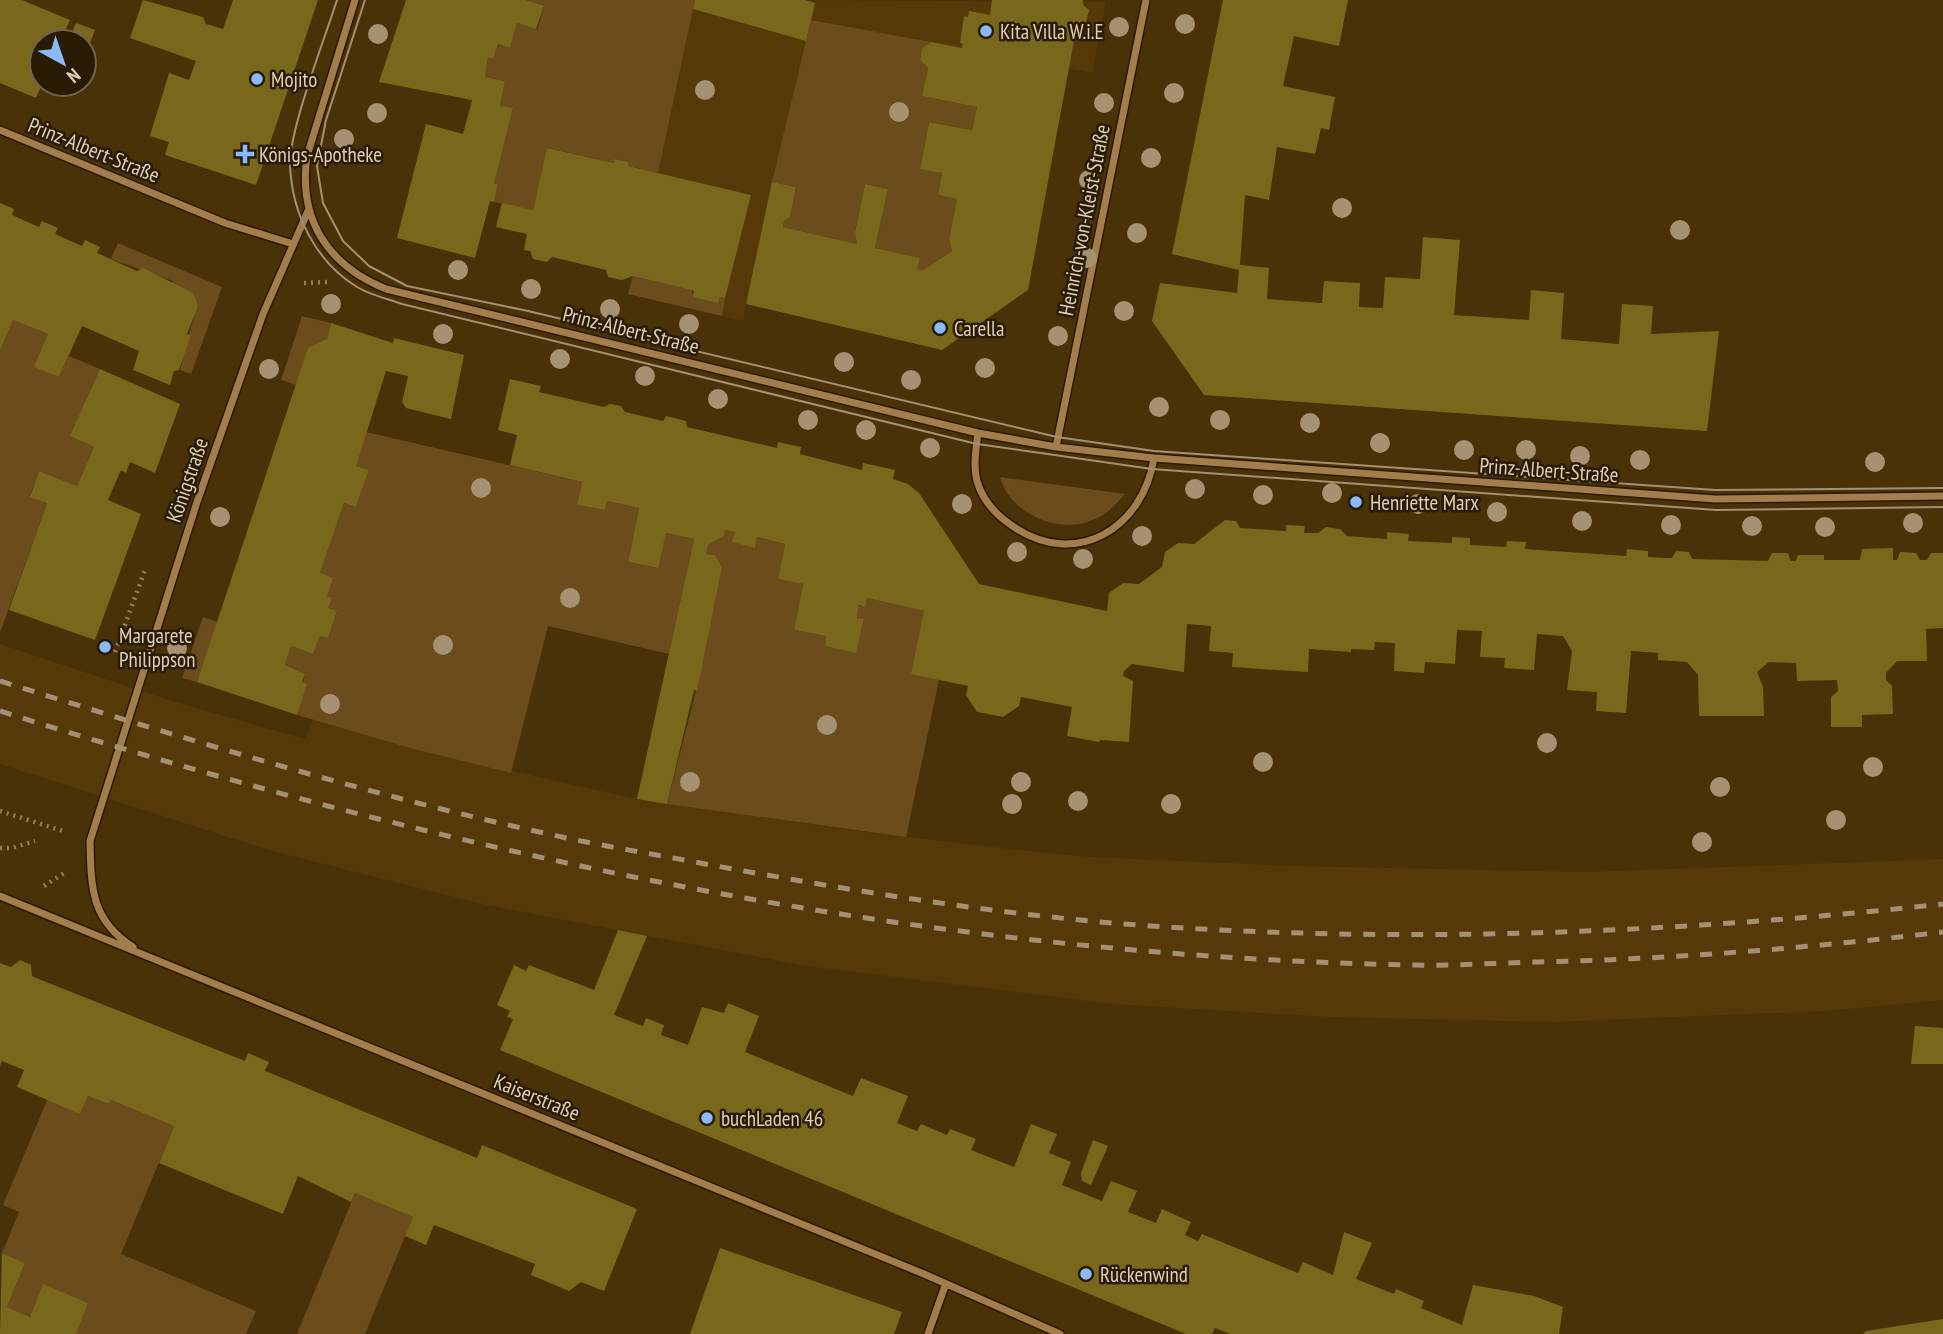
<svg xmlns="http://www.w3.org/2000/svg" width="1943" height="1334" font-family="'PT Sans Narrow',sans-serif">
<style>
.built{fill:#553908}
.green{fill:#6a4c1d}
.building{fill:#79681b}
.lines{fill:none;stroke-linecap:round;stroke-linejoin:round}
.minor-casing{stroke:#2b1a01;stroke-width:10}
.path{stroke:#937e5d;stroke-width:4.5;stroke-dasharray:2 5;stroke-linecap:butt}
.minor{stroke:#a17e4c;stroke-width:7}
.tram{stroke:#a59071;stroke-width:2}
.rail{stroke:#a59071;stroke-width:5;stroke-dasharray:12 12;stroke-linecap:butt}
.tree{fill:#a69272}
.poi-dot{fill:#88bafc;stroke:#291b06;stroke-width:2.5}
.labels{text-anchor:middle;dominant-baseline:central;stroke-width:5;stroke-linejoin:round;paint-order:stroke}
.poi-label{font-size:21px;fill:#e1ceb5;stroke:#291b06;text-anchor:start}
.street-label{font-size:21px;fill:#e1ceb5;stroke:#291b06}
</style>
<rect width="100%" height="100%" fill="#493108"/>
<path class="built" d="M695,0H805L814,3L815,0L1106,2L1092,73L811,20L743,321L628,294Z
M0,644L172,701L305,739L313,720L406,747L637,799L851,830L1019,850L1091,857L1295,866L1585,872L1943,859V1000L1826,1011L1554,1022L1328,1017L1112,1004L806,966L486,905L272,851L0,764Z"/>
<path class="green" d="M525,0H695L658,173L628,166L629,162L616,159L614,163L548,148L533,210L494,202L498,185L494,184L513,109L500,106L505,81L485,77L488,58L493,59L498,44L510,48L517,23L537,29L544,7Z
M811,20L931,42L922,48L920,60L928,68L922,96L977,107L972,130L929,122L920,168L942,173L938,195L957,199L949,239L952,251L923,270L917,269L919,258L875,248L888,189L865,184L855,231L857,244L783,227L784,221L790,217L796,187L772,182Z
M118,243L222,287L191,374L180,370L196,308L172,286L173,281L111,259Z
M633,276L691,290L694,297L718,303L720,297L725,298L722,316L628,294Z
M302,316L331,323L327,339L296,385L281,380Z
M13,320L48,334L35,367L59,377L69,356L100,369L71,436L94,447L77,486L39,471L30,496L47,503L0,633V351Z
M366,432L582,482L577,505L605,510L607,501L639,508L628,562L657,568L666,533L694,539L669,654L548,626L511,773L406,747L297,715L305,674L285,665L291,646L313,654L320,636L328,638L337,612L328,608L320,573L344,503L356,507L369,470L356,466Z
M1000,477L1125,494C1116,504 1108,514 1095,519C1060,536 1010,514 1000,477Z
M725,530L735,532L733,542L755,547L757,537L785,544L778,578L803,584L794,630L826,636L825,646L856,652L864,620L857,618L859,606H865L867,598L924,611L939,680L906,837L667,804L696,691L722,567L715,555L706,554L708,545L724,536Z
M203,617L218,622L197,682L182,678Z
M88,1096L109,1104L111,1100L174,1126L121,1254L256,1311L246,1334H76L88,1303L44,1285L30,1317L7,1307L25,1263L2,1253L19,1212L3,1205L48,1098L80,1114Z
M355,1193L413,1217L365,1334H297Z"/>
<path class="building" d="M0,0H22L70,20L60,42H42V84L36,98L0,83Z
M143,0L203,17L206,24L223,29L233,0H318L256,185L165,155L169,142L150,136L169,73L189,80L196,61L130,38Z
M406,0H525L544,6L536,29L517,23L510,48L498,44L493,59L488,58L485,77L505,81L500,106L513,108L494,184H498L494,202L490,201L475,258L397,238L426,124L463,134L472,100L379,82Z
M695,0H805L815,3L806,41L693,9Z
M992,0H1083V5L1089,10L1085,26L1078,29L1075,35L1028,290L942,350L746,304L772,182L796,187L790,217L784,221L783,227L857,244L855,232L865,184L888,189L875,248L920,258L917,269L923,270L952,251L949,239L957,199L938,195L942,173L920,169L929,122L972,130L977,107L922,96L928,68L920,60L922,48L931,42L962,48L963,44L960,43L964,16L968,17L969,11L990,15Z
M1223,0H1348L1339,46L1294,36L1283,86L1335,97L1329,130L1321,128L1315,154L1277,147L1269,200L1245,195L1240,265L1269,268L1267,299L1322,303L1324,281L1360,283L1359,307L1383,308L1385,277L1420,279L1423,237L1460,240L1454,315L1529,320L1531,290L1564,293L1561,339L1619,344L1622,304L1653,306L1651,334L1719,331L1707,431L1204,395L1152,321L1160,283L1237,293L1239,270L1172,254Z
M76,23L95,30L84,59V42H68Z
M547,148L614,163L615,159L629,162L628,166L751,195L725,298L720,297L718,303L693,297L694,291L691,290L633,276L622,280L608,277L606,270L552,257L547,262L533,259L530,251L524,250L527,234L496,227L502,203L533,210Z
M0,203L14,209L12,215L39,227L42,221L58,228L55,234L82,246L85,240L100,247L97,253L137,271L143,268L193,293L198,306L187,334L191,335L179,370L174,371L170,385L133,370L139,351L82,326L59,377L34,367L48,334L13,320L0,351Z
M331,323L393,343L394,338L464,355L451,419L406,408L402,402L408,376L386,371L356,466L369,470L356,507L344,503L320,573L333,578L327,596L332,598L328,608L337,611L328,638L320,636L313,654L291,646L285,665L305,674L302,682L307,684L297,715L197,682L308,348L327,339Z
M100,369L180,404L155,473L130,462L126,473L121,470L108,500L141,514L95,640L9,610L47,503L30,497L39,471L77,486L94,447L70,436Z
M510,379L541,386L539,392L604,407L610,404L621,406L625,412L663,421L666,416L686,421L687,427L777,448L778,442L801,447L800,454L862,470L863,463L895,470L893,479L908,484L919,493L979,584L1107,611L1109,593L1123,583L1139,584L1162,567L1165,552L1178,543L1194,544L1225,520L1236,521L1240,528L1286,531V525L1305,526L1304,533H1318L1326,527L1340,529L1347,536L1387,539V532L1409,534L1408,541L1452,543V537L1470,538V545L1506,547L1507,541L1526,542L1525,549L1626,556L1627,549L1648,551V557L1665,558H1672L1676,551L1689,552L1692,559L1731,560L1768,561L1772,553H1788L1791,561H1796L1798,555H1824V560H1860L1862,549L1893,548V560H1897L1900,552L1916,553L1920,560H1927L1931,553H1943V628L1926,629L1927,661H1897L1886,673V680L1892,686L1893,714L1862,715V727H1831V697L1838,691L1837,680L1797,681L1796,663L1769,662L1757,672L1763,687L1764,716H1699L1698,675L1687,662L1658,660V653L1631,651L1626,713L1596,711L1597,692L1567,690L1572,651L1563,636L1537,634L1534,670L1504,668L1505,658L1480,657L1482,631L1457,630L1455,664L1425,662L1424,673L1394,671L1395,643L1375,642L1374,650L1351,649V652L1309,649L1308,672L1232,667L1233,653L1209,651L1211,626L1187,624L1184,672L1132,664L1124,671L1123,676L1133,681L1129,742L1100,740L1099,742L1067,736L1072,707L1021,697L1019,706L1003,717L988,714L977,712L966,695L968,686L911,674L924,611L867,598L865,607L859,605L857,618L864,619L856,653L825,646L826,636L794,630L803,584L778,579L785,544L757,537L755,548L732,542L735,532L725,530L724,536L708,545L706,554L715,555L722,567L697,691L694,690L667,804L637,799L694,539L666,533L658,568L628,562L639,508L607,501L605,510L577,505L582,482L510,465L517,435L498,430Z
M618,930L647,936L614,1015L643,1026L646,1018L664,1025L661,1035L688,1045L702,1007L724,1013L728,1003L759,1016L745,1052L853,1096L861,1078L908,1096L897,1123L917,1131L921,1124L947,1135L950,1129L976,1139L971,1150L1014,1167L1031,1124L1057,1134L1049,1153L1071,1162L1062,1185L1102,1201L1111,1181L1137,1191L1128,1212L1156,1223L1162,1209L1191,1222L1185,1235L1198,1241L1202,1234L1298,1273L1303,1262L1333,1275L1344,1232L1372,1243L1356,1279L1394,1294L1396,1289L1424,1301L1421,1308L1462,1325L1473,1285L1534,1296L1563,1307L1559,1334H1230L1215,1328L1212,1334H1186L500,1050L513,1019L507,1017L510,1011L497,1005L514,965L526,971L529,965L594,990Z
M20,960L31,965L32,976L36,978L245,1061L248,1053L269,1062L265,1071L270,1073L477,1158L482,1145L637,1209L604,1291L581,1282L569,1291L531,1275L535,1264L434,1225L426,1245L405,1236L413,1217L355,1193L351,1202L298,1176L283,1214L159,1163L174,1126L111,1100L109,1104L88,1096L80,1114L17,1087L24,1070L2,1061L0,1066V963L11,967Z
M1915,1026L1943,1028V1064H1911Z
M1093,1140L1108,1146L1091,1185L1082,1181L1081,1173Z
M720,1248L902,1312L894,1334H690Z
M2,1253L25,1263L7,1307L30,1317L43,1284L88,1303L76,1334H0Z
M1943,1319V1334H1863L1866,1331Z"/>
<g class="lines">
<g class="minor-casing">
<path id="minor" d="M355,0L307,156C298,219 327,265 386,289L978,433L1056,447L1154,458L1715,499L1943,496
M0,130L225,223L293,244
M978,433C976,449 973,466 977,481C983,502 997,516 1014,527C1077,569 1143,528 1154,458
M1056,447L1146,0
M0,896L924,1274L1060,1334
M133,947C91,920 91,888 90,841L197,502L263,314L308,211
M928,1334L945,1286"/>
</g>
<path class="path" d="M304,283L327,282
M115,652L145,570
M0,811L66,832
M0,848H12L35,841
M44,886L66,872"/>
<use href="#minor" class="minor"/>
<path class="tram" d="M337,0C325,38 289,130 290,165C292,214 315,261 357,287C370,295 388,299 402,304L977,444L1152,469L1716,510L1943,507
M365,0L326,120L317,166L323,203L343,241L369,266L407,286L528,311L1057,437L1154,451L1715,490L1943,488"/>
<path class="rail" d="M0,681C179,737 361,793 544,833C596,845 648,853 700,863C836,888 974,911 1112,923C1389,945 1667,934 1943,904
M0,711C463,857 922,955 1409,965C1452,966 1495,963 1538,962C1674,959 1808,948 1943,932"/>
</g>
<g class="tree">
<circle cx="1185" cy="24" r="10"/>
<circle cx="1119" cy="27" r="10"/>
<circle cx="378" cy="34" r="10"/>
<circle cx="705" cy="90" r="10"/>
<circle cx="1174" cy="93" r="10"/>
<circle cx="1104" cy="103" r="10"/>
<circle cx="899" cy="112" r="10"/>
<circle cx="377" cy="113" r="10"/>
<circle cx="344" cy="139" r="10"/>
<circle cx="1151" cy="158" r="10"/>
<circle cx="1089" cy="180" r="10"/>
<circle cx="1342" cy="208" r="10"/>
<circle cx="1680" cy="230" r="10"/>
<circle cx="1137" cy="233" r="10"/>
<circle cx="1087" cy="258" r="10"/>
<circle cx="458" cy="270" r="10"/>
<circle cx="531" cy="289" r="10"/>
<circle cx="331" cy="304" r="10"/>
<circle cx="610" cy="309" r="10"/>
<circle cx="1124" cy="311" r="10"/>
<circle cx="689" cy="324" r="10"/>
<circle cx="443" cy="334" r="10"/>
<circle cx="1058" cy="336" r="10"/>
<circle cx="560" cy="359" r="10"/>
<circle cx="844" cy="362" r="10"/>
<circle cx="985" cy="368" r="10"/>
<circle cx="269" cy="369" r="10"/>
<circle cx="645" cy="376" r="10"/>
<circle cx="911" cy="380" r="10"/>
<circle cx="718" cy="399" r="10"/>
<circle cx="1159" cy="407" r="10"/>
<circle cx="808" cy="420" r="10"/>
<circle cx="1220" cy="420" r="10"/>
<circle cx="1310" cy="423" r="10"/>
<circle cx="866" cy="430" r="10"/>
<circle cx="1380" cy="443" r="10"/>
<circle cx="930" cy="448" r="10"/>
<circle cx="1464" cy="450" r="10"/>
<circle cx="1526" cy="450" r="10"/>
<circle cx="1580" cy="456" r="10"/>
<circle cx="1640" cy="460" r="10"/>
<circle cx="1875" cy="462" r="10"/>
<circle cx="481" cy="488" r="10"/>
<circle cx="1195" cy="489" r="10"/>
<circle cx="1332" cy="493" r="10"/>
<circle cx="1263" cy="495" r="10"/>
<circle cx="962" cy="504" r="10"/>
<circle cx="1418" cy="504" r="10"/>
<circle cx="1497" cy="512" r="10"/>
<circle cx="220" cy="517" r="10"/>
<circle cx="1582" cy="521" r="10"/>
<circle cx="1913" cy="523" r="10"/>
<circle cx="1671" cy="525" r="10"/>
<circle cx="1752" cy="526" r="10"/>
<circle cx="1825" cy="527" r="10"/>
<circle cx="1142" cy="536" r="10"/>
<circle cx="1017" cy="552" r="10"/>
<circle cx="1083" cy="559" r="10"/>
<circle cx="570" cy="598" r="10"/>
<circle cx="443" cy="645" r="10"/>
<circle cx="177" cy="648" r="10"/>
<circle cx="330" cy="704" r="10"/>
<circle cx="827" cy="725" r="10"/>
<circle cx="1547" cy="743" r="10"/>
<circle cx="1263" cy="762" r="10"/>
<circle cx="1873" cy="767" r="10"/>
<circle cx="690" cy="782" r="10"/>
<circle cx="1021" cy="782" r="10"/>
<circle cx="1720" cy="787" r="10"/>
<circle cx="1078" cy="801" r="10"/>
<circle cx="1012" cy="804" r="10"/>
<circle cx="1171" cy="804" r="10"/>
<circle cx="1836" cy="820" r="10"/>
<circle cx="1702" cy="842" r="10"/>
</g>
<g class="poi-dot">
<circle cx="986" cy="31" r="7"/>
<circle cx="257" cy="79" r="7"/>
<path d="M241.5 143.5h7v7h7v7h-7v7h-7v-7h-7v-7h7z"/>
<circle cx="940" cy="328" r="7"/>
<circle cx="1356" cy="502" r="7"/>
<circle cx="105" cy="647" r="7"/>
<circle cx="707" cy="1118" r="7"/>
<circle cx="1086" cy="1274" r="7"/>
</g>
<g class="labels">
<g class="poi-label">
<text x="1000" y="31">Kita Villa W.i.E</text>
<text x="271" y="79">Mojito</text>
<text x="259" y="154">Königs-Apotheke</text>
<text x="954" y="328">Carella</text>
<text x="1370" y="502">Henriette Marx</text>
<text x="119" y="635">Margarete<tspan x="119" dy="24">Philippson</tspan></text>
<text x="721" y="1118">buchLaden 46</text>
<text x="1100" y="1274">Rückenwind</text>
</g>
<g class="street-label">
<text transform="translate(94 150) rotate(22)">Prinz-Albert-Straße</text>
<text transform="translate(1084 220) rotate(-79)">Heinrich-von-Kleist-Straße</text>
<text transform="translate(631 330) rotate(14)">Prinz-Albert-Straße</text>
<text transform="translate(1549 470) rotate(4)">Prinz-Albert-Straße</text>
<text transform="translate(187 480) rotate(-71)">Königstraße</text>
<text transform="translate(537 1097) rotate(22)">Kaiserstraße</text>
</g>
</g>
<g transform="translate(63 63) rotate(140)"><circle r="33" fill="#291b06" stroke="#73634c" stroke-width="2"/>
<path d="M0-5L12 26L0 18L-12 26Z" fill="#88bafc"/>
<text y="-10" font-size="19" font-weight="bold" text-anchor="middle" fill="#e1ceb5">N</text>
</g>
</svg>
